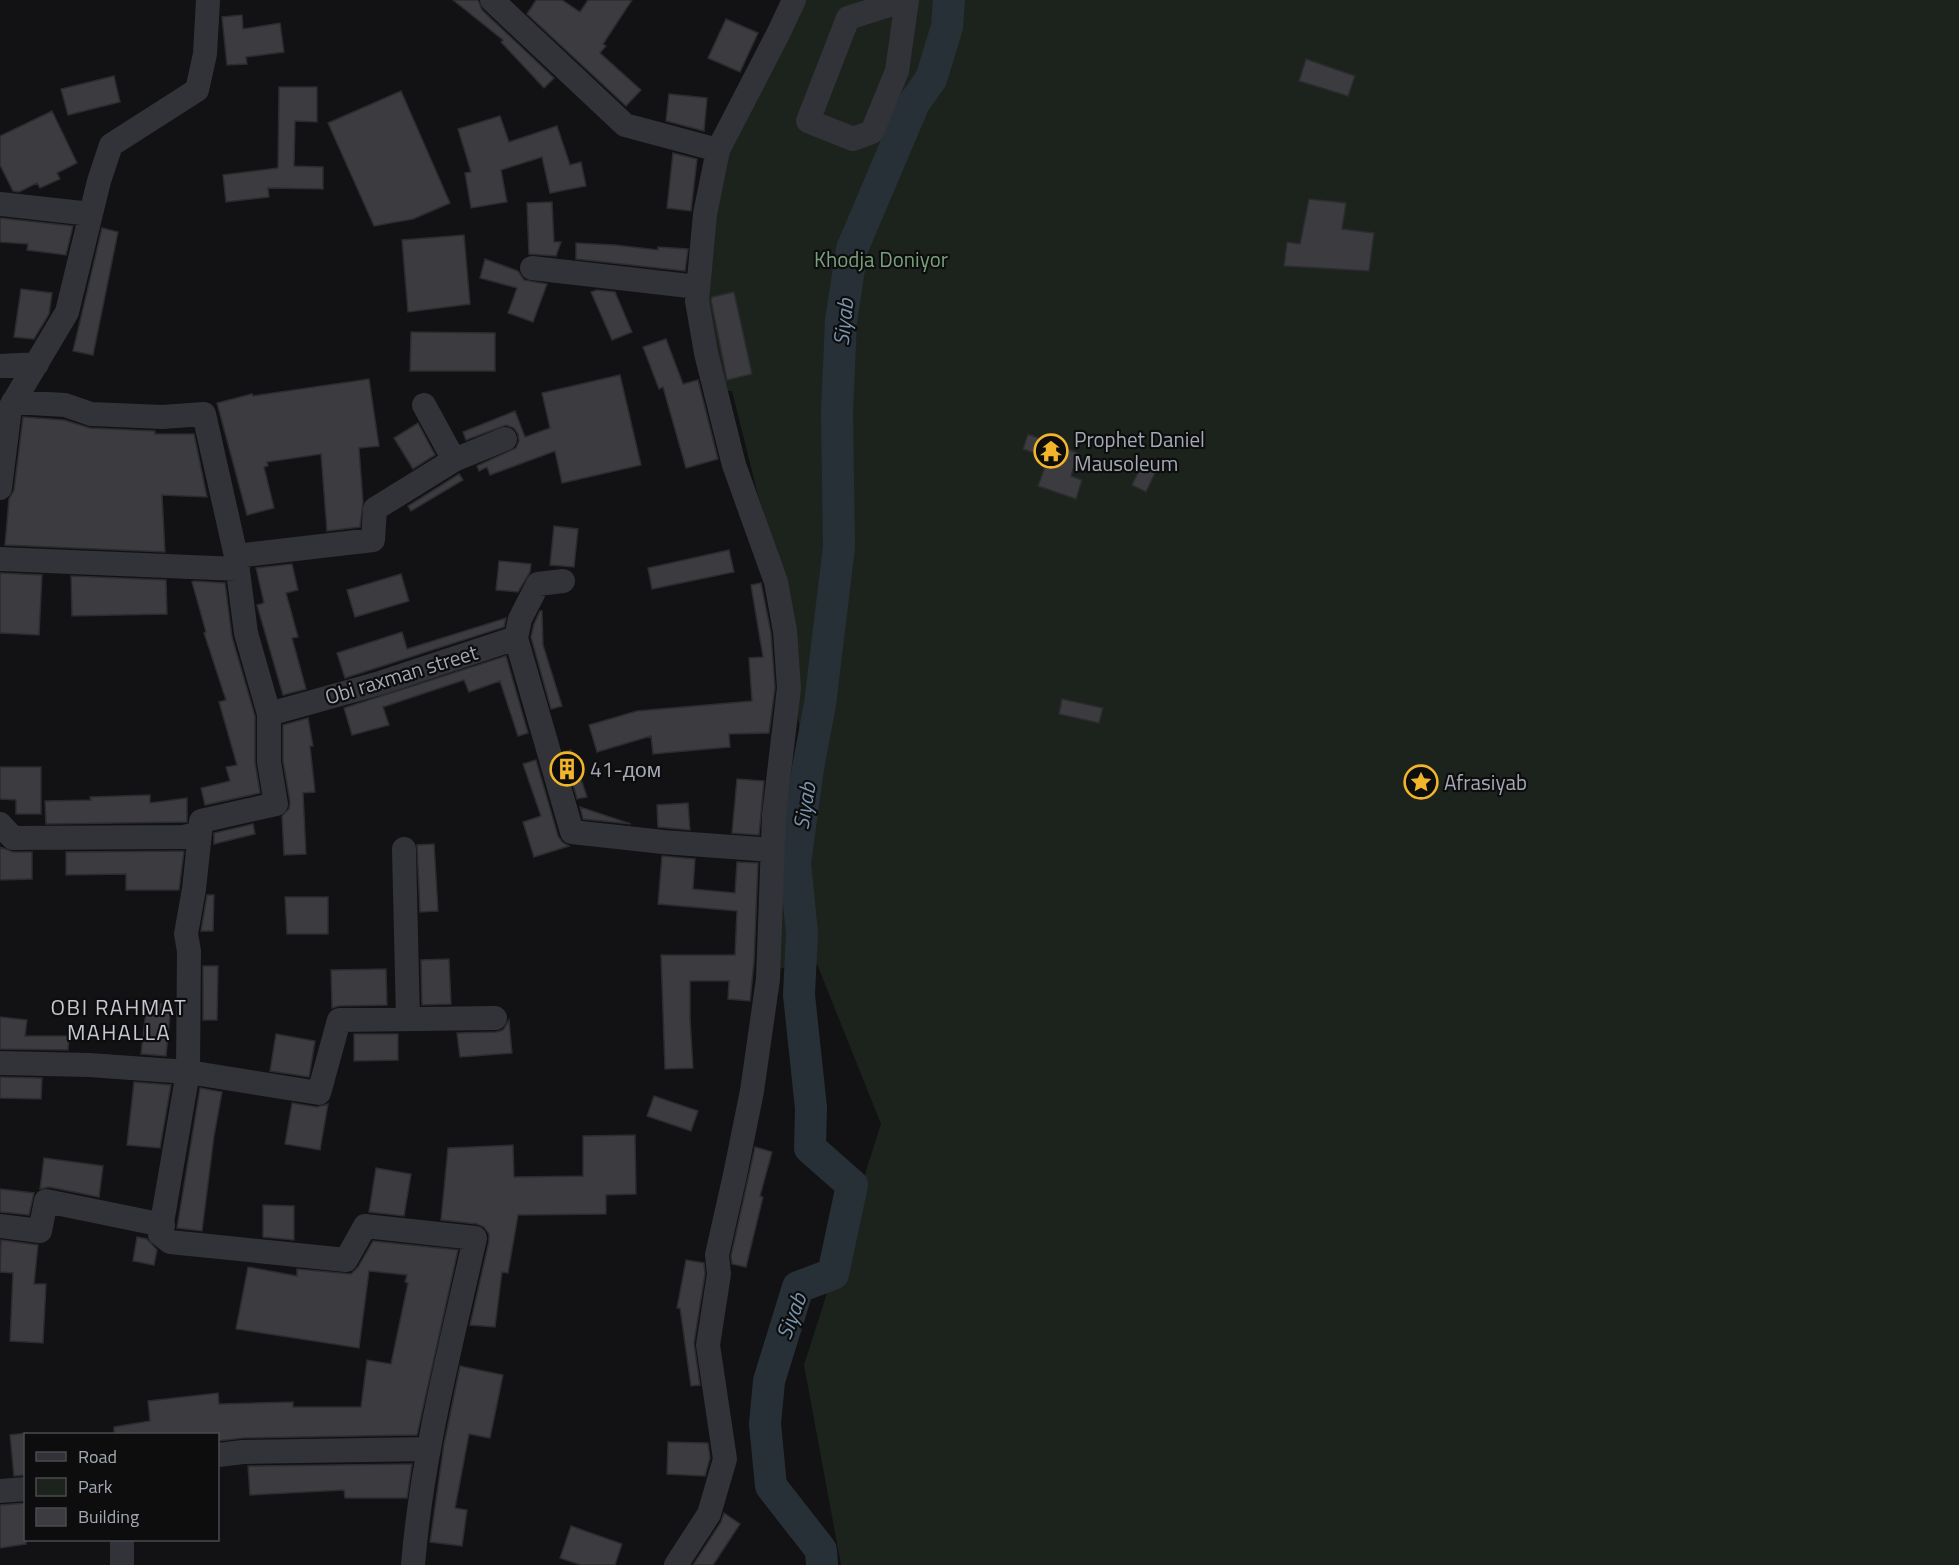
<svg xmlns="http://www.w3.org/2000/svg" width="1959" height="1565" font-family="'Titillium Web',sans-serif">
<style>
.green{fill:#1c231d}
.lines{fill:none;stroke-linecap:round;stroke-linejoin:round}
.river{stroke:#283037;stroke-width:32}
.building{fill:#3c3c40;stroke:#2c2b2f;stroke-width:1.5}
.minor{stroke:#323338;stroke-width:24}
.labels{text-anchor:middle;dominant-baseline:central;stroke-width:4.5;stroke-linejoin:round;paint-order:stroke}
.park-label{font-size:21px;fill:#799f7d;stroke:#0d0d0e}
.poi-label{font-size:21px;fill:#a3a8b4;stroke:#0d0d0e;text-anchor:start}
.street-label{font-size:21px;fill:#a3a8b4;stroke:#0d0d0e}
.water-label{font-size:22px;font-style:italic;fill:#7995af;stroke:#0d0d0e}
.neighbourhood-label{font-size:22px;letter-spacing:1.5px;fill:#c4c7d0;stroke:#0d0d0e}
</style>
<rect width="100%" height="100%" fill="#121113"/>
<path class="green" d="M791,0H1959V1565H841L804,1365L881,1124L817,964L769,970L805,752L796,710L788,587L758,495L732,391H723L701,284L711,280L710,262L718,188L735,132Z"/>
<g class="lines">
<path class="river" d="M822,1565L821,1550L771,1486L765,1424L769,1381L798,1287L833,1274L852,1185L810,1148L811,1108L799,995L802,933L795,863L808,768L820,704L839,547L837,412L841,321L852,249L914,103L931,79L947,27L949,0"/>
</g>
<path class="building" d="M453,0H478L482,10L554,78L544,88L501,42L503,40Z
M536,0H562L580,12L588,0H632L603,44L606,46L600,53L641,90L626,106L527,14Z
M242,15L243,29L280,23L284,52L246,57L247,64L227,65L222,17Z
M726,19L758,33L740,72L708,58Z
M1306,59L1355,76L1348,96L1299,81Z
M114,76L120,102L68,115L61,89Z
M279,87H317V122L295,121L294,166L323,167V189L268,188L269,197L226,202L223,175L278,168Z
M401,91L450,203L413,219L374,226L328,123Z
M669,94L707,98L704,131L666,121Z
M52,111L77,163L57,173L60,179L40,188L37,183L19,192L13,191L0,165V136Z
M500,116L509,142L557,126L570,165L581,162L586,186L550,193L542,157L501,170L507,202L471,208L465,173L471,172L458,129Z
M673,153L697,159L691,211L667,208Z
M1309,199L1346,203L1342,229L1374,233L1369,271L1284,266L1287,242L1300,244Z
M552,202L554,242H561L556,256L529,254L527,203Z
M0,218L73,226L66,255L27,250L28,244L0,242Z
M102,228L118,232L93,355L73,351Z
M464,235L470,304L408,312L402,240Z
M576,243L615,245L658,250V247L688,249L685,271L576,259Z
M485,259L518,271L524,280L547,284L533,322L508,313L517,288L480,278Z
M21,289L52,293L49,314L34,339L14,337Z
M597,290L615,292L632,332L612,340L591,292Z
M734,292L752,374L727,380L711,300L712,297Z
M411,332L495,333V371H410Z
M666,339L683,384L698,380L718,459L686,468L663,387L659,389L643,347Z
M620,375L641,465L562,483L555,451L490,475L487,467L479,471L477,466L516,448L519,441L518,434L514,428L506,425L466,440L463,432L515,411L525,437L550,428L542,393Z
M369,379L379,446L359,448L363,502L360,527L327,531L321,454L267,462L268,466L264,467L274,508L247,515L217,403L252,394L253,396Z
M23,417L64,420L90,428L155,431V434H194L207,497L162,495L165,552L5,545L9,499L14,490Z
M418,423L435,455L413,469L394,438Z
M1028,434L1078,453L1071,476L1082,480L1076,499L1038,486L1048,458L1023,449Z
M1142,464L1156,471L1146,492L1132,485Z
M459,474L463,480L411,511L408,506Z
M554,526L578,529L574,567L550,565Z
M729,550L734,572L652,589L648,568Z
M499,561L531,564L530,572L518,592L496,590Z
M292,564L298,590L286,593L298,637L292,638L306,689L283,695L257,605L264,603L256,568Z
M0,573L42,575L39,635L0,633Z
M401,574L409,601L355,617L347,590Z
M71,576L166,580L167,614L72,616Z
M194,581L225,583L232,637L255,716V762L260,793L205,805L201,788L230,781L226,767L237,765L219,702L226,700L204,633L206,632L192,582Z
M761,583L771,633L775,688L769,733L729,734L730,747L653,754L651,736L597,752L589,725L637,711L752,701L749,658L763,657L751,585Z
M540,611H542L543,645L562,706L551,709L531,637L534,624Z
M506,618L504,627L345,678L337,653L402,632L407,649Z
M506,656L528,733L518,736L500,681L469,692L464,680L383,707L389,725L352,735L344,708Z
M1062,699L1103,708L1099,723L1059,714Z
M308,718L313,746H310L315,792L303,793L306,854L284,855L282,816L289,809L290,802L283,761V725Z
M571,750L587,797L577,799L564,752Z
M536,760L558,836L562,842L569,846L534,857L523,822L541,816L523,764Z
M0,767H41V814H16V800L0,799Z
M737,779L764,781L759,835L732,833Z
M150,795V803L187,798V822L46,824L45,801L91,800L90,797Z
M688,803L690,830L658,827L657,805Z
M580,807L631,824L583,819Z
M253,824L255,834L214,844V833Z
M434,844L438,911L420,912L417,845Z
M0,847L13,852H32V879L0,880Z
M184,851L179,890H126V874L66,875V852Z
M662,856L695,859L693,889L735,893L737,862L758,863L754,961L750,1001L728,999L729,981H690V1019L693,1068L665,1069L661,955H735L737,911L658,904Z
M207,895H214L213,931H201Z
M285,897H328V934H287Z
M449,959L451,1004L422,1005L421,960Z
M203,966H218L217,1020H203Z
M386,969L387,1005L339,1006L332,1008L331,970Z
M147,1002L171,1005L166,1056L141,1054Z
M0,1017L27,1020L25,1036H69L68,1050L0,1049Z
M509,1020L512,1053L460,1057L457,1033L496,1032L503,1030Z
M276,1034L315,1041L309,1077L270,1071Z
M354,1034H398V1060L354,1061Z
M0,1077L42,1078L41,1099L0,1098Z
M134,1082L171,1085L160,1148L127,1145Z
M200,1088L222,1092L214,1136L202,1231L177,1228Z
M654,1096L698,1111L691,1131L647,1116Z
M292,1103L317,1107L328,1104L320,1150L285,1144Z
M635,1135L636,1194L606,1195V1214L518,1215L508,1273L502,1272L495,1327L470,1325L489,1241V1234L484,1227L477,1224L441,1220L448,1148L513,1145L514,1177L583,1176V1136Z
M755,1147L772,1152L760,1196L763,1197L746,1267L732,1264L731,1256Z
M44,1158L103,1166L99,1197L49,1187L40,1189Z
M376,1168L411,1174L404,1216L369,1212Z
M0,1189L34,1193L29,1215L0,1212Z
M263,1205L294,1206V1240L263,1237Z
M137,1237L147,1239L157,1250L154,1265L133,1261Z
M1,1240L38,1245L34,1284H46L43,1343L10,1341L13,1273L0,1272Z
M373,1241L458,1250L417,1435L243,1438L218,1441V1434H114V1427L150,1421L148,1401L218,1393L219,1404L293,1402V1407H361L367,1360L391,1364L408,1283L405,1282L407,1275L369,1271L359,1348L236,1329L248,1267L297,1276V1269L351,1274L358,1267Z
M686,1260L704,1263L705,1274L694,1343L700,1385L691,1386L680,1308H677Z
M460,1366L503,1375L490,1438L469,1434L455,1508L467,1510L462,1546L430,1542L444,1444Z
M26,1433V1475L14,1476L10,1435Z
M668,1442L708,1443L710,1458L705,1476L667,1474Z
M412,1464L407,1498H345L344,1490L250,1495L248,1466Z
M26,1503V1544L0,1548V1505Z
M724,1513L740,1524L713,1565H693L721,1522Z
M571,1526L622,1544L615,1565H581L560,1558Z"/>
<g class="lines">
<path class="minor" d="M492,0L625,125L718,150
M889,0V5L848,18L808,121L853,139L872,132L897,71L907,0
M0,204L91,214
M532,268L698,287
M0,366L37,364
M13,402L65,405L91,414L162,417L204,414L236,556L246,633L269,714
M424,405L454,460
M0,488L10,408L67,312L99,181L111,145L197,90L205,54L208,0
M236,556L373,540L375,509L454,460L505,439
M0,559L238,569
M516,638L520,619L538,584L563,581
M0,824L13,838L184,837L200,833L201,821L276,804L269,762V714L380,683L516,638L572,832L663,842L773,850
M200,833L194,889L186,934L189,951L188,1072L160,1234L170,1242L346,1260L365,1226L475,1238C451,1346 422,1454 413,1565
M404,849L408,1019
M0,1063L89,1065L188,1072L319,1093L339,1020L495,1018
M0,1226L40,1231L46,1201L163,1225
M218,1455L243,1452L429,1449
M0,1491L26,1489
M122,1565V1540
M676,1565L709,1514L725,1459L708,1345L719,1274L717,1255L735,1175L752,1091L768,979L774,815L789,688L785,631L776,582L734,465L706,353L697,301L705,214L718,150L779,32L794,0"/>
</g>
<defs>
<g id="temple-ring" transform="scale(1.725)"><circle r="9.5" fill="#0d0d0e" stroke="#f1b42b" stroke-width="1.5"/><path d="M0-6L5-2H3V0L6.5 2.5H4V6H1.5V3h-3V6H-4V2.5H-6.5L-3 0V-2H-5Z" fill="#f1b42b"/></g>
<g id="building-ring" transform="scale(1.725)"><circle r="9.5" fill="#0d0d0e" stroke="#f1b42b" stroke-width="1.5"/><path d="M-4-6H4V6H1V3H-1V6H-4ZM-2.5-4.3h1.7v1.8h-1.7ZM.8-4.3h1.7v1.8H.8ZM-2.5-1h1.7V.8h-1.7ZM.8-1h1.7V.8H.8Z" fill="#f1b42b"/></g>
<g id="sight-ring" transform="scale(1.725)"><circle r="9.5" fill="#0d0d0e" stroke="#f1b42b" stroke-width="1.5"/><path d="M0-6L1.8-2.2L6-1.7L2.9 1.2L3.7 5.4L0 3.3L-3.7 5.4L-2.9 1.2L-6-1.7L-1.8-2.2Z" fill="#f1b42b"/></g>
</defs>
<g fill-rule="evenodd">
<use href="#temple-ring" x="1051" y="451"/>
<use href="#building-ring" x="567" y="769"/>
<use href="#sight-ring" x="1421" y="782"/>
</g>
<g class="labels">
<g class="park-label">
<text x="881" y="259">Khodja Doniyor</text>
</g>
<g class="poi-label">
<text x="1074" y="439">Prophet Daniel<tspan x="1074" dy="24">Mausoleum</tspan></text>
<text x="590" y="769">41-дом</text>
<text x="1444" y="782">Afrasiyab</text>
</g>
<g class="street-label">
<text transform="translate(401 674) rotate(-17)">Obi raxman street</text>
</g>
<g class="water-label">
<text transform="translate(843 322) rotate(-84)">Siyab</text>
<text transform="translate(804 806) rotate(-81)">Siyab</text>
<text transform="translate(791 1316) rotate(-69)">Siyab</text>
</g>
<g class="neighbourhood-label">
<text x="119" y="1007">OBI RAHMAT<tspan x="119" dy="25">MAHALLA</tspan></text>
</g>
</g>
<rect x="24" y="1433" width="195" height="108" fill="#0d0d0e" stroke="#494b50" stroke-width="1.5"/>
<rect x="36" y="1452" width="30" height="9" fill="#323338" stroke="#494b50" stroke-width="1.5"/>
<text x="78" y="1463" font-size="18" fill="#a3a8b4">Road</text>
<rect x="36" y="1478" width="30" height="18" fill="#1c231d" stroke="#494b50" stroke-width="1.5"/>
<text x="78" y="1493" font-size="18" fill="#a3a8b4">Park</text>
<rect x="36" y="1508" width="30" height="18" fill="#3c3c40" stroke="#494b50" stroke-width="1.5"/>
<text x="78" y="1523" font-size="18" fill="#a3a8b4">Building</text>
</svg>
